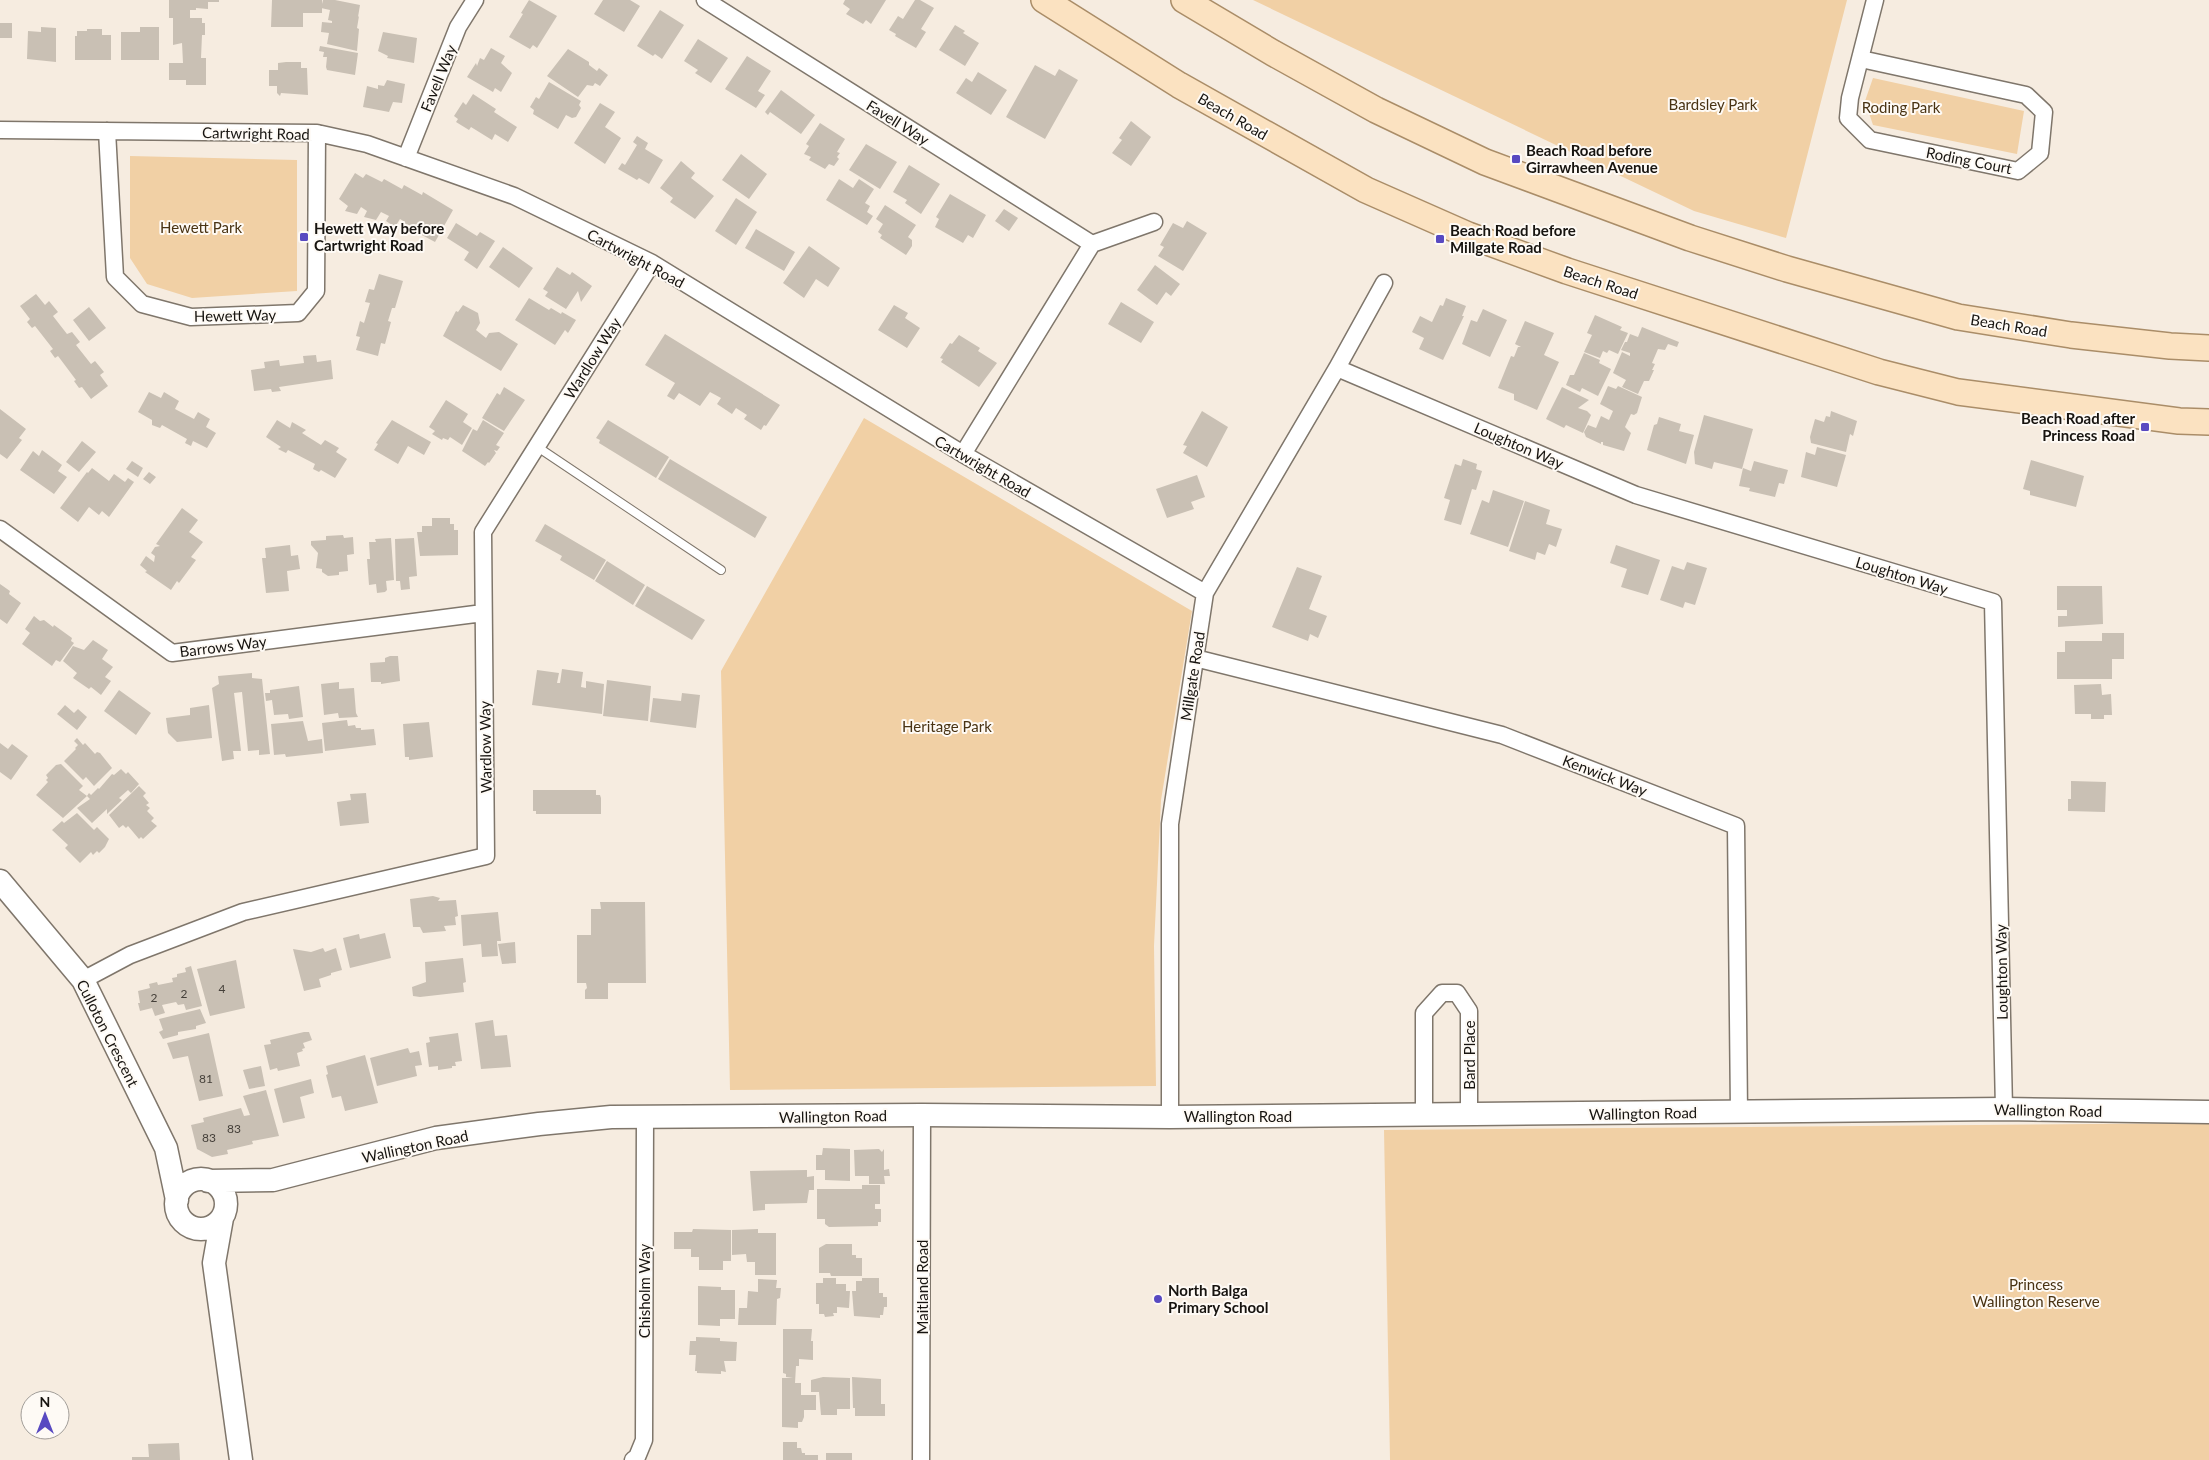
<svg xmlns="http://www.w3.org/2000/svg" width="2209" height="1460" font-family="Lato,sans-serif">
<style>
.green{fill:#f1d0a5}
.building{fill:#c9c0b4}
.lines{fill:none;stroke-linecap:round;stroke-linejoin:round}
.lane-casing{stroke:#7f766b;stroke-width:10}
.street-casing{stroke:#7f766b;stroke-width:19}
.secondary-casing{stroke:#7f766b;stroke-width:25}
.primary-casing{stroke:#aa8d68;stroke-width:28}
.lane{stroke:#fff;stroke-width:8}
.street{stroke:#fff;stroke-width:16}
.secondary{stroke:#fff;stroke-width:22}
.primary{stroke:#fbe2c1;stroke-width:25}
.poi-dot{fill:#5849c1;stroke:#fefaf5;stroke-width:2}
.labels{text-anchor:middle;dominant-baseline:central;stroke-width:4;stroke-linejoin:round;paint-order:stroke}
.number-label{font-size:12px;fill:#443f39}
.street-label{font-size:15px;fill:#171410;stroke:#fefaf5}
.park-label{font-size:15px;fill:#493313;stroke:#fefaf5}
.poi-label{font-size:15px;font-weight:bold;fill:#171410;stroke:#fefaf5;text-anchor:start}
</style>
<rect width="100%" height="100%" fill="#f6ece0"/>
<path class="green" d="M1253,0H1847L1786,238L1694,211Z
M1873,78L2024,111L2017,154L1873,125L1865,101Z
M130,156L297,160V291L192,298L147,284L130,258Z
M864,418L1192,611L1161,800L1154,946L1156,1086L730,1090L721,671Z
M2209,1123V1460H1390L1384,1130Z"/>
<path class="building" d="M169,0H219V2H208V9L196,8V10H190V18H202V23H205V35H202L201,58H206V85H186V80H169V63H183L182,43L173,45V18H169Z
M272,0H322V13H303V27H271Z
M323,0H335L360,5L358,17L359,16L357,28L359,29L357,51L327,44L329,33L321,32L322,22L332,23V21L328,20L330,10L321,8Z
M529,0L557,16L537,48L533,45L530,49L509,37L523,14L521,13Z
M603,0H630L640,6L624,32L594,14Z
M845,0H886L871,24L866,20L863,24L846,14L850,9L843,4Z
M915,0H920L934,8L921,29L926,32L916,48L895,36L896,34L889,30L898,16L903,19Z
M660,10L684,25L662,59L655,54L653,56L637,46Z
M0,23H12V38H0Z
M955,25L965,31L963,33L979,43L965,66L939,50Z
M41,27L56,28V62L27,59L28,31L41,32Z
M140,27H159V60H121V32H140Z
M87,29H102V35H111V60H75V36H77V31H87Z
M383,32L417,38L414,63L387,58L388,56L378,51Z
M698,39L728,58L711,83L695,73L698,70L684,61Z
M320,46L358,53L355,75L327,70L326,67L327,57H323L324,52L319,51Z
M491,48L505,56L501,63L512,73L501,92L495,88L493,92L467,77L476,63L477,66L480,58L484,60Z
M568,49L589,62V65L597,71L599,68L608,75L600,86L595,83L593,86L587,85L578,97L547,76Z
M747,56L771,71L758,91L765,95L756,108L725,89Z
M286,62H301V68H307L308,95L281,93L280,96L277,93V86H269V70H278V63Z
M1035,65L1055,76L1059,69L1078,80L1045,139L1006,117Z
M978,72L1007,90L991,115L956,93L966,78L972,82Z
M387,80L405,84L402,103L393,102L389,112L363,107L367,86L378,89V85L384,86Z
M549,82L581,101L579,105L581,108L576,117L572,118L566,115L558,129L533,114L534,110L530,107L536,97L539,99Z
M781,90L815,115L801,134L770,112L768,115L765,112Z
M473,94L496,109L494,112L517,127L508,142L495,134L492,140L471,127L469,130L456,122L458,119L454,116L463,102L466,105Z
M600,103L615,112L605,127L621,138L605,164L574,143Z
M1131,121L1151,137L1131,166L1112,153L1122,140L1119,138Z
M820,123L845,139L837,152L840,153L837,157L839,159L834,166L829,164L825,169L809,160L811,157L804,154L809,146L806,144Z
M637,136L648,143L645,149L663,160L649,184L639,178L637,180L618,169L622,163L625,165L637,145L633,142Z
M866,144L897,162L880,189L849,170Z
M741,154L767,174L749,199L722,180Z
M681,161L695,173L691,178L714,196L695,219L670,202L673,198L660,188Z
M909,165L940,184L921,214L905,203L907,200L893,192Z
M355,173L363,178L366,174L382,182L384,179L402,189L404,185L422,195L423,192L453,210L435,242L420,234L423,228L419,226L414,235L402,228L405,222L400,219L395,227L386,221L389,216L381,212L376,220L364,217L367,211L361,207L357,214L345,211L348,206L339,199Z
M839,179L853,188L859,179L874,189L865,203L870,206L867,212L873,216L867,225L826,200Z
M950,194L986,215L973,238L968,235L963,243L935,227L939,219L936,217Z
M736,198L757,212L736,245L715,231Z
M885,205L916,225L908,237L912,240V246L906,255L880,238L882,235L878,232L883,224L876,219Z
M1004,209L1018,218L1009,231L995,221Z
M1187,221L1207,233L1183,271L1158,256L1164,247L1160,245L1173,223L1183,228Z
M456,223L477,236L480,232L495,241L477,269L464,260L469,252L447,238Z
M756,229L795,252L784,271L745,248Z
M809,246L840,268L828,287L816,279L804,298L783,283Z
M503,247L533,268L519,288L489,267Z
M1155,265L1180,284L1171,296L1166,292L1157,305L1137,290Z
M557,267L570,275L572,272L592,286L581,302L578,291L566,309L545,296L548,292L543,289Z
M379,274L403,281L395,308H392L388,321L391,322L385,344L381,343L378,356L356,350L360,337L356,336L360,321L364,323L370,303L365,302L369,289L374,290Z
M36,294L45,305L49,301L58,312L53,316L67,334L72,332L80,342L76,345L91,364L95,361L104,372L100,375L108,386L91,399L82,387L79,388L74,381L76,380L58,356L55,358L50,351L53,349L35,326L32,328L27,322L30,319L20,306Z
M529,298L549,310L551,308L561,314L562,312L576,320L568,333L565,330L555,345L515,320Z
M1446,298L1466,306L1462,316H1464L1443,360L1419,349L1424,338L1412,332L1420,316L1432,322L1440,305L1443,306Z
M1121,302L1154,322L1141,343L1108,324Z
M463,305L478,313L480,323L476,330L486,338L489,333L499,332L518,344L501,371L443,336L456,311L458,312Z
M894,305L908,313L905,318L920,328L907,348L878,330Z
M89,307L106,328L89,341L73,320Z
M1483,309L1507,320L1490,357L1462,344L1471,320L1477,322Z
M1595,315L1622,327L1620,330L1628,333L1618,354L1609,350L1607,353L1603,351L1600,358L1584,352L1592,335L1587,333Z
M1525,321L1554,333L1544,355L1559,362L1537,410L1514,400V394L1498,388L1511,356L1514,357L1518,347H1521L1515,344Z
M1642,327L1679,342L1677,347L1668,344L1665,350L1658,349L1652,363L1655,364L1652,370H1654L1649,381H1644L1638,394L1622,387L1626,380L1613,373L1622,352L1630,356V353L1621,350L1625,342H1627L1630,334L1638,337Z
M665,334L780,405L766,426L764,425L761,430L744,419L747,415L736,408L732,414L717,404L721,398L710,392L700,406L679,393L674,400L667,396L675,383L645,365Z
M959,335L980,348L978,351L997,363L979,387L941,362L943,359L940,358L950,343L952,344Z
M1584,353L1600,360L1599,363L1611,369L1598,396L1582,388L1580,392L1566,385L1570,375H1574Z
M316,355L317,362L331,360L333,379L279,387L281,391L272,392L271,389L254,391L251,370L265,368L264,362L279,360L280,366L304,363L303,356Z
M1608,386L1616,389L1618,386L1642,397L1637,413L1634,415L1631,414L1625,427L1631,433L1624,451L1603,445V442H1601V444L1586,437L1584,432L1588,425L1596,428L1601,416L1609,420L1613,411L1600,404Z
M504,387L525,400L504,431L482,418L497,393L500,395Z
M1562,387L1589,400L1578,408L1587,411L1591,415L1583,433L1566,425L1564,428L1546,419Z
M149,392L161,398L164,392L179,401L175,409L194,419L198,412L210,419L206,427L216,433L207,448L193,441L191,446L185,443L187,439L162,425L160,428L152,425V420L138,412Z
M446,400L468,414L463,422L472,428L462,445L450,437L448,440L443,438L442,440L432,434L435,431L429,427Z
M0,409L26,429L19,438L22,440L7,459L0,454Z
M1202,411L1228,427L1207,467L1183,453L1187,446L1183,445Z
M1831,411L1857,421L1853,436L1850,434L1846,452L1811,443L1810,437L1815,419L1824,422L1826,416L1830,417Z
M1704,415L1753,429L1742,469L1714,462L1712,469L1695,464L1694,452Z
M1659,417L1681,424L1679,431L1694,435L1686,464L1647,450L1654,425L1657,424Z
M277,420L290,428L292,422L306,430L302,433L321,445L325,440L339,448L336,452L347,459L335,478L321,470L319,472L313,469L315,464L288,450L286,453L278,449L281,447L266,437Z
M392,420L431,442L424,455L408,446L398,464L374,450L378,444L376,443Z
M483,420L504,433L496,445L500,447L497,451L494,450L496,453L489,463L488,462L485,466L462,451L473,429L477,431Z
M608,420L669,457L656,478L599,443L600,440L596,438Z
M82,441L96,452L79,472L66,462Z
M1817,447L1846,455L1837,487L1801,477L1806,452L1815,455Z
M42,450L62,465L58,471L67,477L54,494L20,470L33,451L39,456Z
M670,459L767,517L755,538L658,479Z
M1463,459L1477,464L1476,469L1482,471L1476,490L1472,489L1461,525L1444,520L1450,500L1444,498L1455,464L1461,466Z
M2031,460L2084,476L2076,507L2030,495V491L2023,489Z
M132,461L143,468L138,477L126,469Z
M1754,461L1788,470L1784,484L1779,483L1775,497L1749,491L1750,488L1739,486L1743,468L1751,471Z
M92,468L109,481L114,474L125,482L128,478L134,482L109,517L102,511L99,515L89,507L78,522L60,508L87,472L88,473Z
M149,472L156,477L150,484L143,479Z
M1197,475L1205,497L1191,502L1194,509L1167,518L1156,489Z
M1493,490L1524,501L1508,547L1470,534L1482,500L1489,503Z
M1525,501L1550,510L1546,524L1562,529L1556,547L1549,544L1545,555L1537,552L1535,560L1509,551Z
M182,508L198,520L189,532L203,542L191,557L196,560L179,583L177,581L171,590L145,572L147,571L140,565L146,556L154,562L155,556L151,553L155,547L160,546L156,544Z
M432,518H450V524H454V530H458V555L420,556L417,532H422V526H432Z
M545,524L606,560L594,580L560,560L562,556L535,541Z
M343,535L344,538L353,537L354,554L347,555L348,571L339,572V575L328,576L322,572V569L316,568L318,553L311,545V541L326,540V536Z
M391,538L394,580L386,581L387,590L385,592L377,593L376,584L369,585L367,559H370L369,542H376L375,539Z
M414,538L417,576L409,577L410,589L401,590L400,581H396L395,539Z
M290,545L291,556L298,555L300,569L287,571L289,591L266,593L262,558H266L265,548Z
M1616,545L1660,560L1648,595L1621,587L1627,569L1610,563Z
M607,561L645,585L633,605L595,581Z
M1687,562L1707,568L1695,605L1685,602L1683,608L1660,600L1672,566L1684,570Z
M1297,567L1322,576L1309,609L1327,616L1318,638L1310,634L1308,641L1272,627Z
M0,584L10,591L9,594L21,603L7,624L0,619Z
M647,586L705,620L692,640L635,606Z
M2057,586H2102L2103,624L2058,627V616H2067V610H2057Z
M34,616L40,621L44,620L53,627L54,625L72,638L71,641L74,643L60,662L56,660L52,666L22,644L30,633L25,629Z
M2102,633H2124V659H2112V679H2057V652H2065V641H2102Z
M93,640L108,650L102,659L113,667L105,677L111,681L101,695L91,687L89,689L73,678L77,673L63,661L73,646L84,650Z
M390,656H398L400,681L381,684V682H371L370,663L385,662V658Z
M562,669L583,672L581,687L586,688V681L604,684L602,714L532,705L537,670L559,673L557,683H560Z
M252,673V678L262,679L270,754L259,755V750L248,751L242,692L234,693L241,751H233L234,759L222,761L212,688L219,684L218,676Z
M607,680L651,686L648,721L603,716Z
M339,682V689L354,688L356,713L358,717L339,718L338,713L324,715L321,684Z
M2101,684L2102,695L2111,694L2112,715H2104V719H2091V714H2075L2074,685Z
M299,686L303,717L289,719L288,714L274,715L272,700L266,701L265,693H270V690Z
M119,690L151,713L136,735L104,711Z
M682,693L700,695L696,728L650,722L653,698L681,701Z
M65,705L74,713L78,709L87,717L77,730L57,714Z
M209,705L212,738L177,742L168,733L166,718L190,715V708Z
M347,720L348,726L355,725L356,728H361V730L374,729L376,745L325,751L322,723Z
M303,721L308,741L322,739L323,753L286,757L285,754L274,755L271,724Z
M429,722L433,757L409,760V757H405L403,724Z
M77,738L83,745L85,743L95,754L97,752L100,753L112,768L94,786L86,777L83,780L64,761L76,749L75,748L78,745L74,741Z
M0,743L8,749L12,744L28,756L11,780L0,772Z
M61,764L83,786L79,790L87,796L89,793L91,795L98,788L99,789L112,774L114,775L121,769L126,774L128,772L139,784L131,793L128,790L119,798L122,800L107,814V809L92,823L77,808L90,799L87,796L63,818L36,795L48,782L46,780L48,778L46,775L56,765Z
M2071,781L2106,782L2105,812L2068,811V799H2071Z
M139,786L146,793L143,796L149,803L146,805L150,808L147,811L154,818L151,821L157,826L143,839L141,837L139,839L128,826L126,828L123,825L119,828L109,815Z
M533,790H596V795H600L601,798V814H536V811H533Z
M366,793L369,823L340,826L337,802L351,800L350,794Z
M77,813L94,830L97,827L109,839L105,847L99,853L97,851L93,855L91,852L80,863L65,848L68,845L52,830L62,821L64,823Z
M433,896L440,898L438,901L456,900L458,916L455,917L456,925L444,926L446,931L423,933L420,927H413L410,899Z
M600,902H645L646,983H608V999H585V990L587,988L586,983H577V935H591V909H601Z
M498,912L501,941H497L498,956L482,957L481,944L463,946L461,915Z
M385,933L391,958L350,968L343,938L359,934L360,939Z
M515,942L516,963L502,964L498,944Z
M323,948L325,952L336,948L342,970L331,973V975L319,979L321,987L304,991L293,949L311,952Z
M463,958L466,982L463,983L464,992L420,997L413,996L412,987L426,982L425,962Z
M236,960L245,1008L210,1016L197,969Z
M191,966L202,1006L186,1010L184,1004L178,1005L176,1002L162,1005L165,1013L155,1016L152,1008L140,1011L138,1003H140L138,991L150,988L149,984L157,982L158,985L173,982L172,978L177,977V974L186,972L185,968Z
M200,1009L206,1023L196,1026V1029L178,1032V1035L163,1039L159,1032L163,1030L159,1019Z
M493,1020L495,1036L507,1035L511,1067L481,1069L475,1023Z
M304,1032H309L312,1040L303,1043L305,1048L302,1049L303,1051L297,1053L300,1066L278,1071L277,1068L270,1070L264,1045L271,1044L270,1040Z
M209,1033L223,1096L199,1101L188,1056L173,1059L167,1043Z
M458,1033L462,1061L455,1062L456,1066H452V1068L438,1070V1066L429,1067L426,1043L430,1042L429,1037Z
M408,1048L410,1053L419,1051L422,1065L415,1066L417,1076L377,1086L370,1058Z
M365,1055L378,1103L345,1111L341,1096L332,1098L326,1075L328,1074L326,1066Z
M261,1066L265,1086L249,1089L243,1070Z
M311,1079L314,1093L300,1097L305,1118L283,1123L274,1089Z
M266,1090L279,1136L252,1141L253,1144L227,1150L228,1154L212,1157L197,1149L191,1125L204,1122L203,1118L241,1108L244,1116L250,1115L243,1096Z
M823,1148L850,1149V1181L825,1180V1170H816V1155H822Z
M879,1149L882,1152L884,1149V1170L889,1169L890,1176H884L885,1184H869V1176H855L854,1150Z
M807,1170V1177L814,1176V1190H809L807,1203L765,1204V1210L753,1211L750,1171Z
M862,1185H880V1204H875V1209H881V1222H878V1226L829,1227L825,1224V1219H817V1189H862Z
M693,1229L731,1230V1261H723V1270H699V1257H691V1249H674V1232H692Z
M758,1229V1233H776V1275H755V1262H747L746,1254L732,1255V1230Z
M826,1244H852V1255H856V1258H862V1276H831L830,1273H819V1248Z
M823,1278H836V1284H846V1291H850L849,1308L837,1307V1313H833L834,1316L825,1317L824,1314H819V1304H816V1283H823Z
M862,1278H879V1293H883V1297H887V1307H884L883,1315H880V1318L854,1316L852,1291H856V1281H862Z
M758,1279L777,1280L776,1288H781L780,1298L777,1299L776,1325H738L739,1308H747L748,1291L758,1292Z
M698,1286L721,1287V1290H735V1319H720V1326L698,1325Z
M783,1329H812L811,1341H813V1360L799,1359V1366H796L795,1383H801V1395H816V1410H804V1417L802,1422H798V1428L782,1427V1378H793L786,1377V1374L783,1373Z
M696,1337L720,1338V1341L737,1342L736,1361H724L726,1372L721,1371V1374L697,1373V1371H695L696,1355H689L690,1341H696Z
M823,1377L850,1378V1409H837V1415H821L819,1392H811V1380Z
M852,1377L881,1379V1404H885V1416H855V1408H853Z
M783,1442H797V1448H801L802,1453H805V1455H818V1460H783Z
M179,1443L180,1460H132V1457H149L148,1444Z
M826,1453H852V1460H826Z"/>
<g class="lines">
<g class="lane-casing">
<path id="lane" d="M536,446L721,570"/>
</g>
<g class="street-casing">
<path id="street" d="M705,0L1092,244L963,454
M1861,59L2026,95L2044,112L2040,153L2018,171L1870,140L1848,118L1850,98L1875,0
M0,130L317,133L367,144L514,196L652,263L963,454L1205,593
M107,131L115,277L142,304L191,317L298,313L316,291L317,133
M406,158L458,27L475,0
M1092,244L1154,222
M1337,368L1636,495L1993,602L2004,1109
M0,529L172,653L483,613
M1195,658L1502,735L1736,826L1739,1112
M83,980L130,955L243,912L486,856L483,532L652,263
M1424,1115V1013L1442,993H1457L1469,1011V1114
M1170,1117V824L1205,593L1337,368L1384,283
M633,1460L637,1457L644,1440L645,1118
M921,1460L922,1115"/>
</g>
<g class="secondary-casing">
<path id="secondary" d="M0,881L83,980L166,1148L177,1200
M176 1204a25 25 0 1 1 50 0a25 25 0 1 1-50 0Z
M208,1181L273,1180L436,1138L539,1124L611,1117L922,1115L1170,1117L2004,1109L2209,1112
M222,1218L214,1263L241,1460"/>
</g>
<g class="primary-casing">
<path id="primary" d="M1044,0L1179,85L1366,190L1468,235L1567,271L1879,372L1958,392L2179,421L2209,422
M1184,0L1273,53L1376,110L1485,162L1690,238L1787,269L1958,317L2071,335L2170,346L2209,348"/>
</g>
<use href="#lane" class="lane"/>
<use href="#street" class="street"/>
<use href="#secondary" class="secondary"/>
<use href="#primary" class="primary"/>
</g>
<g class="poi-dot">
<rect x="1511" y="154" width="10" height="10" rx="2.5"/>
<rect x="299" y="232" width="10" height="10" rx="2.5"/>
<rect x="1435" y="234" width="10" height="10" rx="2.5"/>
<rect x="2140" y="422" width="10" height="10" rx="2.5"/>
<circle cx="1158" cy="1299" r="5"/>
</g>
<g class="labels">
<g class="number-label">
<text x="222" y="988">4</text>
<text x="184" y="993">2</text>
<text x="154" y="997">2</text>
<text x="206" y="1078">81</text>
<text x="234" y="1128">83</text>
<text x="209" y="1137">83</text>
</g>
<g class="street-label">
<text transform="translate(438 78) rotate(-68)">Favell Way</text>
<text transform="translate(1233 116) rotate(30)">Beach Road</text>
<text transform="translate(898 122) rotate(32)">Favell Way</text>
<text transform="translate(256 133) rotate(1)">Cartwright Road</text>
<text transform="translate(1969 160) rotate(11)">Roding Court</text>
<text transform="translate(636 258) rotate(28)">Cartwright Road</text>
<text transform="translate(1601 282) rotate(18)">Beach Road</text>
<text transform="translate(235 315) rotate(-1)">Hewett Way</text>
<text transform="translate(2009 325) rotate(9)">Beach Road</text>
<text transform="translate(592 358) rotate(-58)">Wardlow Way</text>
<text transform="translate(1519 445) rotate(23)">Loughton Way</text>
<text transform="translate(983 466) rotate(30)">Cartwright Road</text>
<text transform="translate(1902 575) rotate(17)">Loughton Way</text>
<text transform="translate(223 646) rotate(-7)">Barrows Way</text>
<text transform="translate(1192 676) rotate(-81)">Millgate Road</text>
<text transform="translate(485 747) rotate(-91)">Wardlow Way</text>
<text transform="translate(1605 775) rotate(21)">Kenwick Way</text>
<text transform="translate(2001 972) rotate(-91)">Loughton Way</text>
<text transform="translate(108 1033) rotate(63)">Culloton Crescent</text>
<text transform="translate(1469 1055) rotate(-90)">Bard Place</text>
<text transform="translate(2048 1110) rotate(1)">Wallington Road</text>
<text transform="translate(1643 1113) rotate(-1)">Wallington Road</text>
<text transform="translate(833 1116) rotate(-1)">Wallington Road</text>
<text x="1238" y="1116">Wallington Road</text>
<text transform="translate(415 1146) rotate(-12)">Wallington Road</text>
<text transform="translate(922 1287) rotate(-90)">Maitland Road</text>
<text transform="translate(644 1291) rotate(-90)">Chisholm Way</text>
</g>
<g class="park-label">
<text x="1713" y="104">Bardsley Park</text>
<text x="1901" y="107">Roding Park</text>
<text x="201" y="227">Hewett Park</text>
<text x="947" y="726">Heritage Park</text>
<text x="2036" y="1284">Princess<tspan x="2036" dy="17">Wallington Reserve</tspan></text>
</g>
<g class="poi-label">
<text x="1526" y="150">Beach Road before<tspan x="1526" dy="17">Girrawheen Avenue</tspan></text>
<text x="314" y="228">Hewett Way before<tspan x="314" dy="17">Cartwright Road</tspan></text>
<text x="1450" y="230">Beach Road before<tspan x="1450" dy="17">Millgate Road</tspan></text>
<text x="2135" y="418" text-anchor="end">Beach Road after<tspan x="2135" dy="17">Princess Road</tspan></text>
<text x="1168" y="1290">North Balga<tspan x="1168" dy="17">Primary School</tspan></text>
</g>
</g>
<g transform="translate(45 1415)"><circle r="24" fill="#fefaf5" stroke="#a29e99"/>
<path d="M0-4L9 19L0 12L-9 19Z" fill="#5849c1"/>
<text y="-8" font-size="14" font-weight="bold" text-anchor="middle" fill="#171410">N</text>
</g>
</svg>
